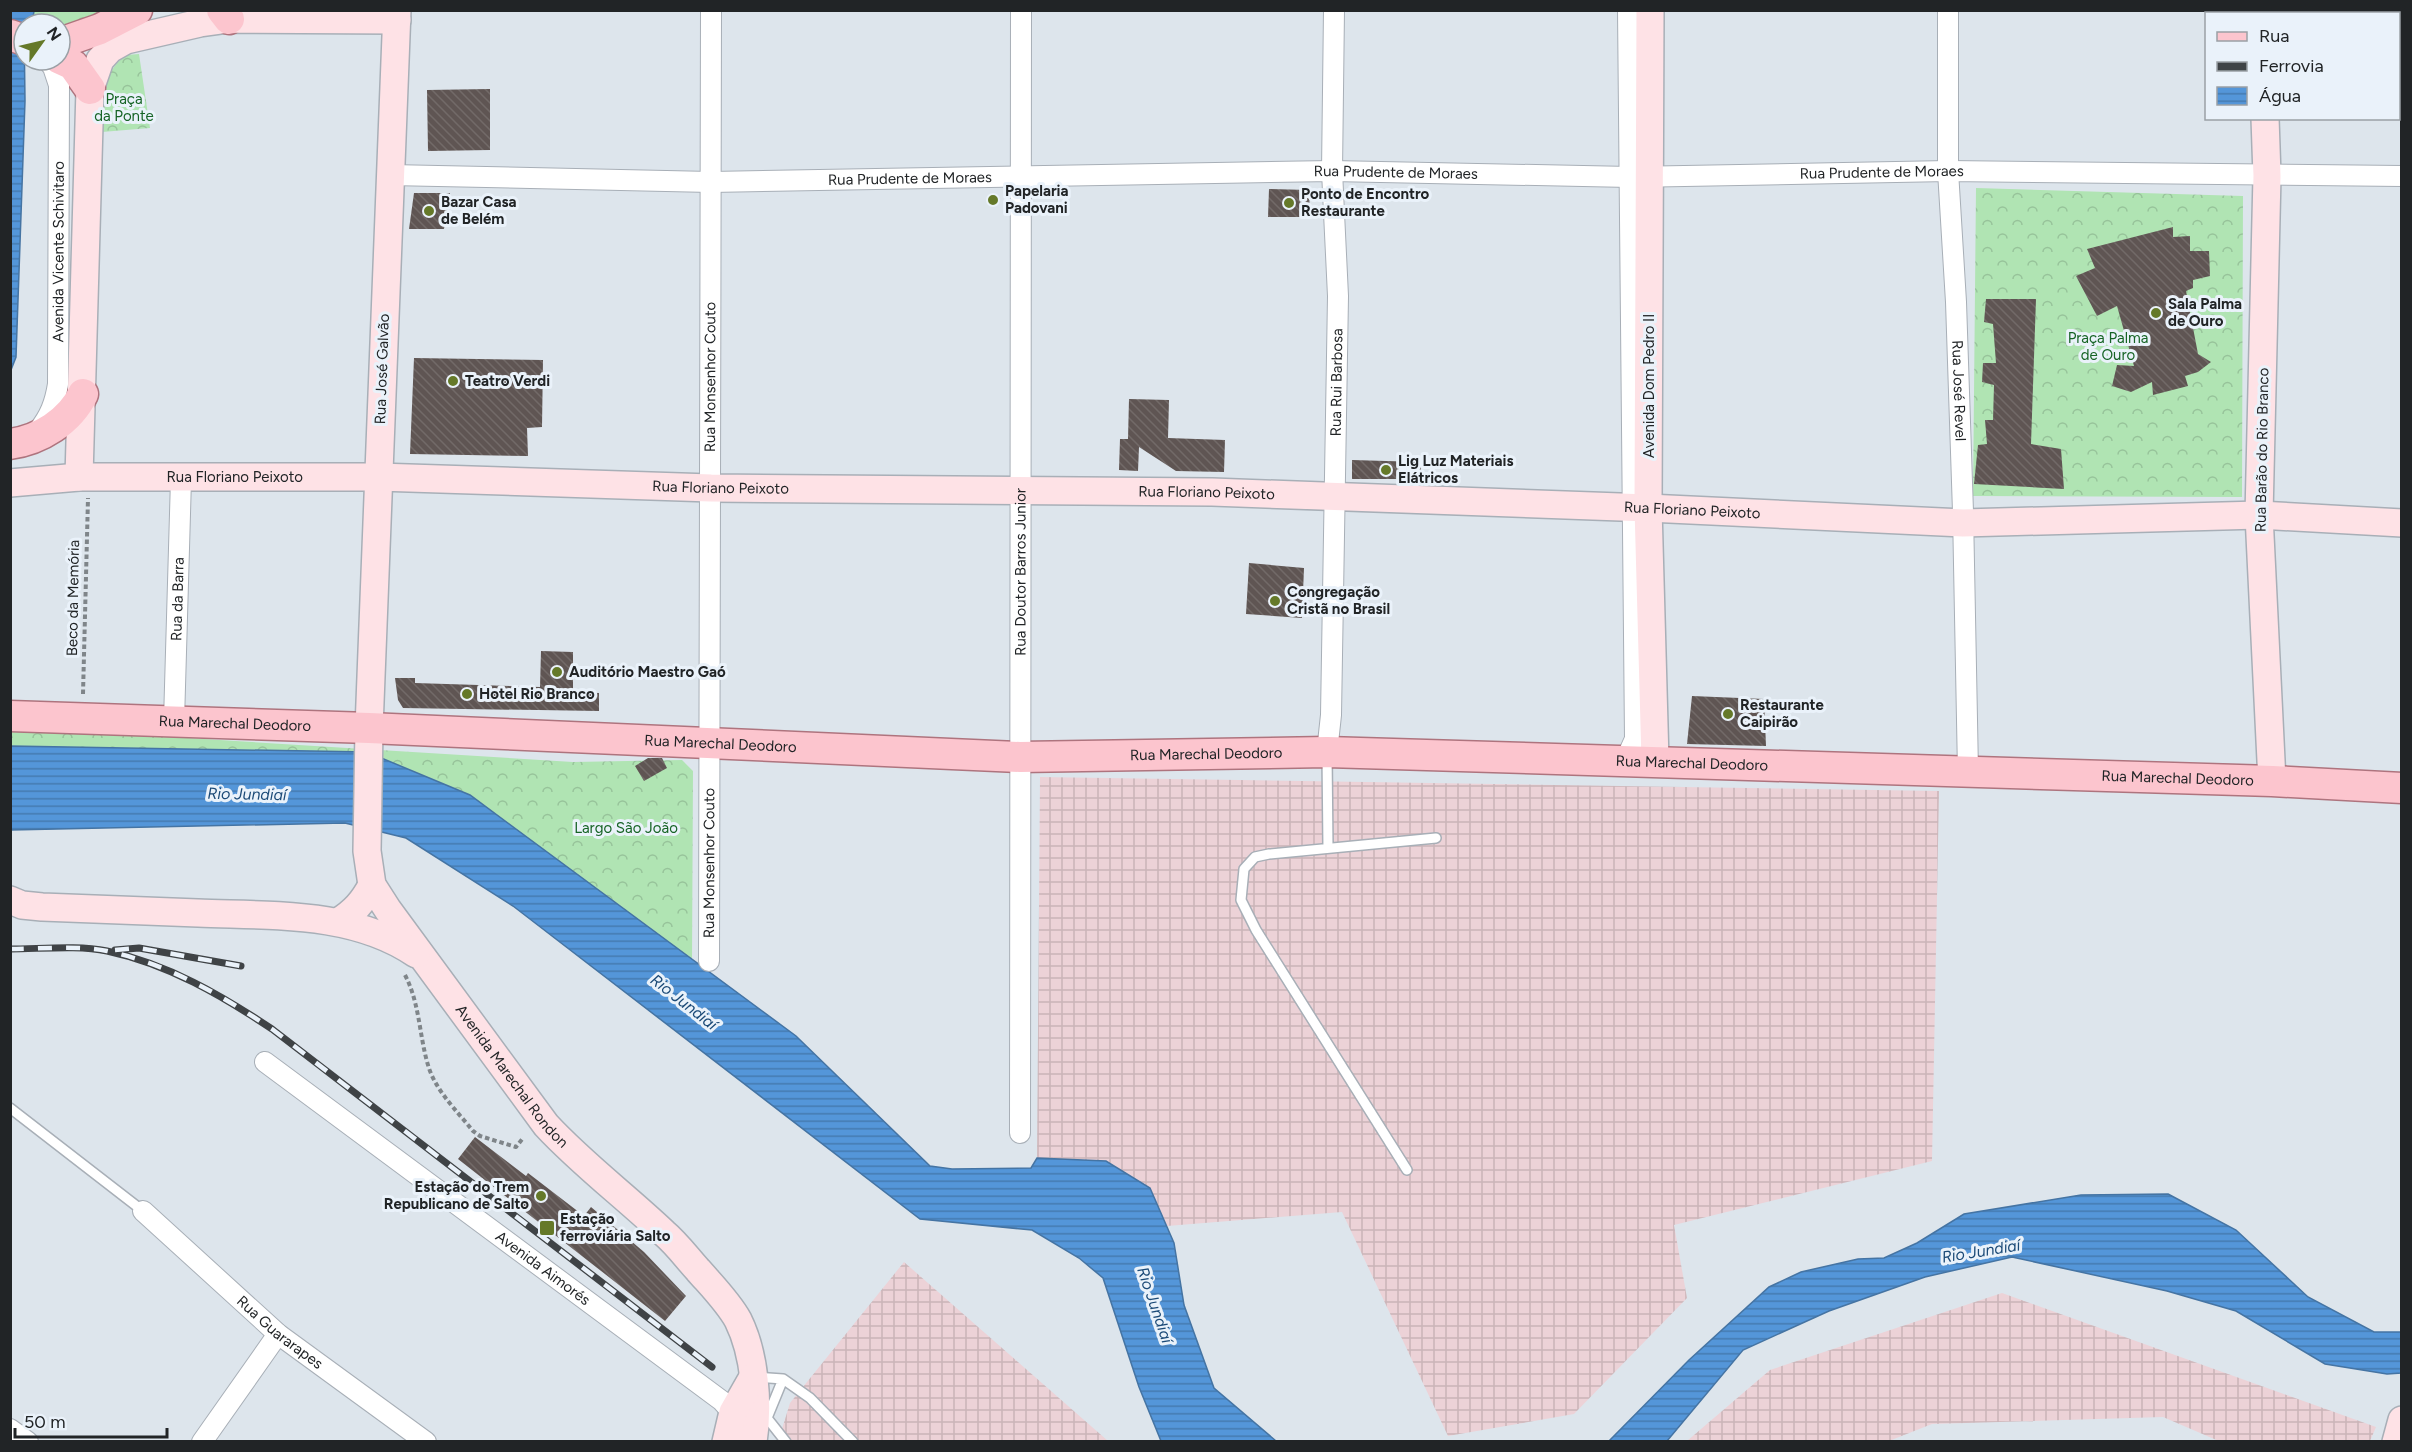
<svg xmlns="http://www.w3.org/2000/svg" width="2412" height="1452" font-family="Figtree,sans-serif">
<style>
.industrial{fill:url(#industrial-grid)}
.forest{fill:url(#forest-crowns)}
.water{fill:url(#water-rules);stroke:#4574a3;stroke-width:1.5}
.building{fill:url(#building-back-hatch)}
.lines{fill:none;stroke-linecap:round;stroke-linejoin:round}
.lane-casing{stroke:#a8afb7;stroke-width:12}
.street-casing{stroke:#a8afb7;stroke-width:22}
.secondary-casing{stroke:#a8afb7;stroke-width:30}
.primary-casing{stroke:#ae747e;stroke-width:33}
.path{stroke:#7f8589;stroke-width:4;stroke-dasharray:4.5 3;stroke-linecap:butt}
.lane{stroke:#fff;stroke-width:9}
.street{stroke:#fff;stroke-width:20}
.secondary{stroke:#fee2e6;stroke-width:27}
.primary{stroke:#fcc5ce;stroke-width:30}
.rail-casing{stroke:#3f4346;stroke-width:7}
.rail{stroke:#eaf2fa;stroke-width:4.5;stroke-dasharray:14;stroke-linecap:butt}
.poi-dot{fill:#657929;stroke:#eaf2fa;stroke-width:2}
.labels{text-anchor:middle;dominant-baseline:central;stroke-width:6;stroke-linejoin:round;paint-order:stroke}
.park-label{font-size:15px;fill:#166425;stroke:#eaf2fa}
.street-label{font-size:15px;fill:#212426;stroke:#eaf2fa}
.poi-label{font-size:15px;font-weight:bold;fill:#212426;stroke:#eaf2fa;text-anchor:start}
.water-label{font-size:16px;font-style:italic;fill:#1b4a77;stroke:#eaf2fa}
</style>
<defs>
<pattern id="industrial-grid" width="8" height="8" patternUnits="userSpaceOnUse" patternTransform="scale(1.5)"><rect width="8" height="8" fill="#ecd2d7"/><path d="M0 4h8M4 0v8" fill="none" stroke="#cab4b8"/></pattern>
<pattern id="forest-crowns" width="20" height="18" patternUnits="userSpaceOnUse" patternTransform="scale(1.5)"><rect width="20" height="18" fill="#b0e4b3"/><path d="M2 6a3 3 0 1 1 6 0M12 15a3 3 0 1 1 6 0" fill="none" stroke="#97c39a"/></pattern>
<pattern id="water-rules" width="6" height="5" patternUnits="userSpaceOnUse" patternTransform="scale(1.5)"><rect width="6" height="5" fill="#5496d9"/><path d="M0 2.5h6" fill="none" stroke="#457ab0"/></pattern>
<pattern id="building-back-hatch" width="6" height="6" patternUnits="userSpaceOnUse" patternTransform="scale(1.5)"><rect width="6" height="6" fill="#5f5553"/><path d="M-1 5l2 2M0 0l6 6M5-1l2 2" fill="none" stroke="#726a68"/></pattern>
</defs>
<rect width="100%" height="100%" fill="#dde5ec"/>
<path class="industrial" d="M1040,777L1939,791L1932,1161L1674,1225L1687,1298L1574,1414L1448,1436L1342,1212L1167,1226L1150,1188L1106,1161L1037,1158Z
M904,1262L1108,1441L778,1442L790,1403Z
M2002,1293L2376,1427L2370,1441L2221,1442L2163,1417L1932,1424L1889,1441H1687L1770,1370Z"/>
<path class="forest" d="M34,11H116L60,33V24H32Z
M139,54L150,128L102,132C103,104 100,74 126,55Z
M1976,188L2243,196L2242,497L1973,496Z
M10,727L573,762L682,760L693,771L692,961L470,795L367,752L11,746Z"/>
<path class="water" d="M11,11H34L32,24H24L25,101L16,357L11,370Z
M10,746L367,752L470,795L796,1036L930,1166L952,1169L1031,1168L1037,1158L1106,1161L1150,1188L1174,1243L1184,1305L1214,1388L1276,1441H1161L1139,1387L1103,1278L1079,1258L1032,1230L920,1219L513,906L406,838L345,823L11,830Z
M2168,1194L2236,1230L2308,1297L2374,1332H2401V1373L2387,1374L2325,1364L2236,1311L2167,1291L2012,1257L1925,1277L1829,1311L1743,1350L1667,1441H1609L1689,1360L1769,1287L1801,1272L1858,1259L1884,1258L1917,1243L1964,1214L2081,1195Z"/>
<path class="building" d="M490,89V150L428,151L427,90Z
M1269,189L1309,190L1310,217H1268Z
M414,193H450L444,229H409Z
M2173,227V237L2190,236V251H2209L2210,276L2193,280V288L2186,291L2198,354L2211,362L2198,372L2185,376L2188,386L2153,395L2152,382L2131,392L2112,386L2117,365L2134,366L2117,306L2097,316L2076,276L2095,268L2087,249Z
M1986,299H2036L2031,444L2061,449L2064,489L1974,484L1978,445L1987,444L1985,420H1993L1994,385L1982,382L1983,363H1996L1993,324L1984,322Z
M414,358L543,360L542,427L527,428L528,456L410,454Z
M1129,399L1169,400L1168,438L1225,440L1224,472L1176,471L1139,447L1138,471L1119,470L1120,439H1128Z
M1352,460L1421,462V479H1352Z
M1249,563L1304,568L1302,618L1246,614Z
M541,651L573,652V692L599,693V711L403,708L398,700L395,678H415V683L540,687Z
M1692,696L1764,699L1766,746L1687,744Z
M648,758H662L667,768L644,781L635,766Z
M475,1137L526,1176L528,1173L584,1216L591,1207L644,1252L686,1296L665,1321L458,1159Z"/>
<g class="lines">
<g class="lane-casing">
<path id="lane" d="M1327,754L1328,848
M10,1108L143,1211
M1407,1170L1256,930L1241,900L1244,869L1255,857L1269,854L1436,838
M756,1377L783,1379L810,1398L853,1442
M783,1379L767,1418L786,1442"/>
</g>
<g class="street-casing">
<g id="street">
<path id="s1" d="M1948,10V171L1956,302L1963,512L1968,771"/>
<path id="s2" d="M390,175L711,182L1332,171L1630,177L1948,171L2402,176"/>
<path id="s3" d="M38,431C50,416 55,403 58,384L59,85L53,67L47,60"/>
<path id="s4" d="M174,721L181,479"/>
<path id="s5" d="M1327,752L1331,715L1338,296L1332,171L1334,10"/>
<path d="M1625,761L1635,739L1628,10"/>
<path id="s6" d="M709,961L711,10"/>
<path id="s7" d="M265,1062L722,1401L741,1422"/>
<path id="s8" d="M1020,1133L1021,10"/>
<path id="s9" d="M143,1211L278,1334L426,1442"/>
<path d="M10,1429L28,1442"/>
<path d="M202,1442L278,1334"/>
</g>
</g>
<g class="secondary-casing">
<g id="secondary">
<path id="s10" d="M397,10L369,728L367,851L372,885L388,910L546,1125C582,1164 625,1196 664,1233C677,1244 687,1258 698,1270C712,1286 728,1302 738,1320C755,1354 759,1405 753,1442"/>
<path d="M1650,10L1648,508L1655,761"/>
<path d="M2261,10V14"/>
<path d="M2265,118L2267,176L2259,515L2272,781"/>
<path d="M79,477L90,89L100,60L110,49L126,40L200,23L229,19L397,20"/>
<path id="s11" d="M10,483L79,477H378L711,488L1212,492L1648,508L1963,523L2259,515L2402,523"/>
<path d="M10,900L22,905L42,907C94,909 146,911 198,913C270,916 354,911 416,954"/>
<path d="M338,922C354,912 363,902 372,885"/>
<path d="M726,1442L733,1412L753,1377"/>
<path d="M2396,1442L2402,1420"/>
</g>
</g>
<g class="primary-casing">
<g id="primary">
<path d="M222,10L229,19"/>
<path d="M10,35L24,40"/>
<path d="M60,43L100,29L137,10"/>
<path d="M60,59L73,65L90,89"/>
<path d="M10,444C40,440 70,421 83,394"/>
<path id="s12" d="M10,716L369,728L1020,757L1327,752L2272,781L2402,788"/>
</g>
</g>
<path class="path" d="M83,694L88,498
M405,975C420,1004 419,1035 428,1065C435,1090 457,1111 473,1131L480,1136L516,1147L523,1138"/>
<use href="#lane" class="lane"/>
<use href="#street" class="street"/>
<use href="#secondary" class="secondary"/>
<use href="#primary" class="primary"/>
<g class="rail-casing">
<path id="rail" d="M10,949C40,949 78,945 107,951C168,964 221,995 272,1029L712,1367
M115,950L139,948L241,966"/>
</g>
<use href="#rail" class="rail"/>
</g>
<g class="poi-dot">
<circle cx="993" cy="200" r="6"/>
<circle cx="1289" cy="203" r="6"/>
<circle cx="429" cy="211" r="6"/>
<circle cx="2156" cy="313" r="6"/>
<circle cx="453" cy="381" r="6"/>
<circle cx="1386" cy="470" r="6"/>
<circle cx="1275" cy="601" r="6"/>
<circle cx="557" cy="672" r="6"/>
<circle cx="467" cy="694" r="6"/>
<circle cx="1728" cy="714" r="6"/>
<circle cx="541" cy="1196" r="6"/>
<rect x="539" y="1220" width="16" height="16" rx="3"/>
</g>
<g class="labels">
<g class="park-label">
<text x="124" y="99">Praça<tspan x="124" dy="17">da Ponte</tspan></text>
<text x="2108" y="338">Praça Palma<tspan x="2108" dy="17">de Ouro</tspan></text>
<text x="626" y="828">Largo São João</text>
</g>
<g class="street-label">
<text stroke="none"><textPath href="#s2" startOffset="1006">Rua Prudente de Moraes</textPath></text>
<text stroke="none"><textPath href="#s2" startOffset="1492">Rua Prudente de Moraes</textPath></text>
<text stroke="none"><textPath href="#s2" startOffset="520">Rua Prudente de Moraes</textPath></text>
<text stroke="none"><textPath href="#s3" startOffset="184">Avenida Vicente Schivitaro</textPath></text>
<text transform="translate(382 369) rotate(-88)">Rua José Galvão</text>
<text stroke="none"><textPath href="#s6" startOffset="584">Rua Monsenhor Couto</textPath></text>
<text stroke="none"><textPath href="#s5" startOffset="370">Rua Rui Barbosa</textPath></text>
<text transform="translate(1649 386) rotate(-90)">Avenida Dom Pedro II</text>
<text stroke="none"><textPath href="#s1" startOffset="381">Rua José Revel</textPath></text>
<text transform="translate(2262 450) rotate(-89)">Rua Barão do Rio Branco</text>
<text stroke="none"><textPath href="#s11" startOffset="225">Rua Floriano Peixoto</textPath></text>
<text stroke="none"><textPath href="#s11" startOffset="711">Rua Floriano Peixoto</textPath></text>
<text stroke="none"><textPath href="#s11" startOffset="1197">Rua Floriano Peixoto</textPath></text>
<text stroke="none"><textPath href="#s11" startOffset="1683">Rua Floriano Peixoto</textPath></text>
<text stroke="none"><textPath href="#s8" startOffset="561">Rua Doutor Barros Junior</textPath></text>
<text transform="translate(73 598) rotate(-89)">Beco da Memória</text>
<text stroke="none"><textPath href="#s4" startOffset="122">Rua da Barra</textPath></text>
<text stroke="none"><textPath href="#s12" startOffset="225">Rua Marechal Deodoro</textPath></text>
<text stroke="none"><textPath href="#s12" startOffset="711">Rua Marechal Deodoro</textPath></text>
<text stroke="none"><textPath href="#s12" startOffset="1197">Rua Marechal Deodoro</textPath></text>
<text stroke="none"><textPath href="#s12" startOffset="1683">Rua Marechal Deodoro</textPath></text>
<text stroke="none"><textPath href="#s12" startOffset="2169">Rua Marechal Deodoro</textPath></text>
<text stroke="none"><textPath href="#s6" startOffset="98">Rua Monsenhor Couto</textPath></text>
<text stroke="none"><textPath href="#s10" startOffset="1113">Avenida Marechal Rondon</textPath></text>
<text stroke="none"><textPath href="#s7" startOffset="346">Avenida Aimorés</textPath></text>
<text stroke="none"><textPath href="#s9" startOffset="183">Rua Guararapes</textPath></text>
</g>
<g class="poi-label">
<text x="1005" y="191">Papelaria<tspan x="1005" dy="17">Padovani</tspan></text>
<text x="1301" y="194">Ponto de Encontro<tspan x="1301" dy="17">Restaurante</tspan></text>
<text x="441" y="202">Bazar Casa<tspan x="441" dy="17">de Belém</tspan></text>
<text x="2168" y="304">Sala Palma<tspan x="2168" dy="17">de Ouro</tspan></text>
<text x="465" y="381">Teatro Verdi</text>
<text x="1398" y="461">Lig Luz Materiais<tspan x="1398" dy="17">Elátricos</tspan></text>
<text x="1287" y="592">Congregação<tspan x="1287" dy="17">Cristã no Brasil</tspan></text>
<text x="569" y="672">Auditório Maestro Gaó</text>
<text x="479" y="694">Hotel Rio Branco</text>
<text x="1740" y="705">Restaurante<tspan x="1740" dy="17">Caipirão</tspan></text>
<text x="529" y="1187" text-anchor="end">Estação do Trem<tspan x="529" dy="17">Republicano de Salto</tspan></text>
<text x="560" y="1219">Estação<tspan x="560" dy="17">ferroviária Salto</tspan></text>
</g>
<g class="water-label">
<text transform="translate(247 794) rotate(1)">Rio Jundiaí</text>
<text transform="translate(684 1002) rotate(38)">Rio Jundiaí</text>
<text transform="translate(1981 1251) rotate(-9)">Rio Jundiaí</text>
<text transform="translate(1155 1305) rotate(71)">Rio Jundiaí</text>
</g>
</g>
<rect width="2412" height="1452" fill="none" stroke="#212426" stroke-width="24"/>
<rect x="2205" y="12" width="195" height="108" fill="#eaf2fa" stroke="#9aa0a5" stroke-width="1.5"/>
<rect x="2217" y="32" width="30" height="9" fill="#fcc5ce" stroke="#9aa0a5" stroke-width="1.5"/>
<text x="2259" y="42" font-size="18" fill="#212426">Rua</text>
<rect x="2217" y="62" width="30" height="9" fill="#3f4346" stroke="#9aa0a5" stroke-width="1.5"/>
<text x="2259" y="72" font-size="18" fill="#212426">Ferrovia</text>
<rect x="2217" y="87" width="30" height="18" fill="url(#water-rules)" stroke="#9aa0a5" stroke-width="1.5"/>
<text x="2259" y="102" font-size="18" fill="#212426">Água</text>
<g transform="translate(42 42) rotate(56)"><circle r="28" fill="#eaf2fa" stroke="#9aa0a5" stroke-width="1.5"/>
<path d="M0-4.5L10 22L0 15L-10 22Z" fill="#657929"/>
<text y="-9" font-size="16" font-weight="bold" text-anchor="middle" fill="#212426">N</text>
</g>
<path d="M15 1428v9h152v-9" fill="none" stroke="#212426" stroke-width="3"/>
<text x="24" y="1428" font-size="18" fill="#212426" stroke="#eaf2fa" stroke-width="4.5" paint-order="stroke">50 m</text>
</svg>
